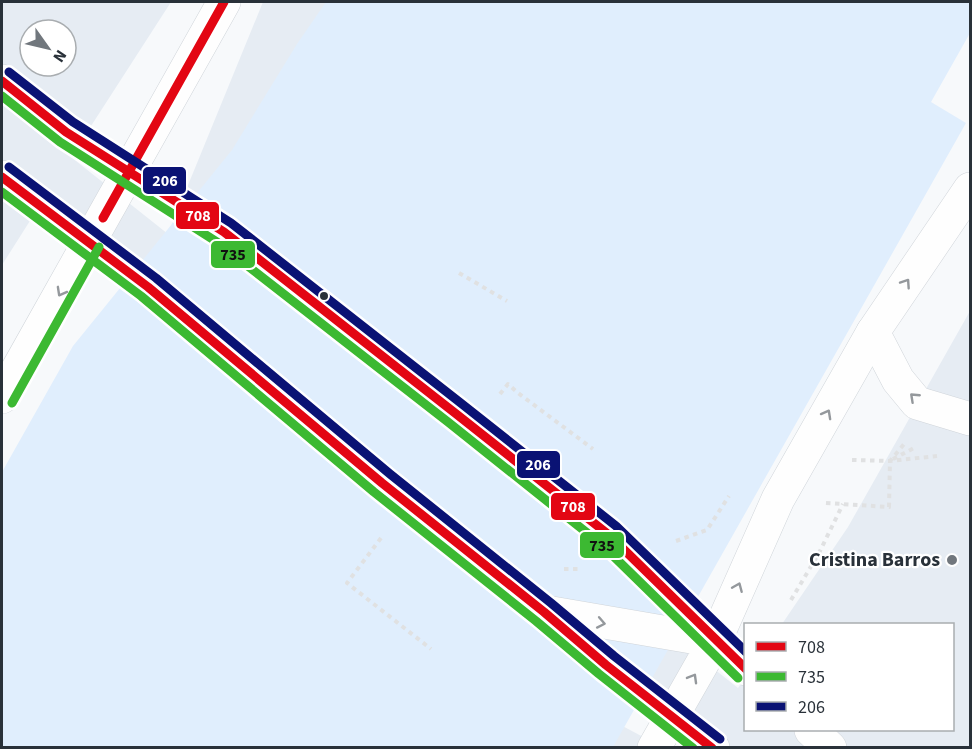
<svg xmlns="http://www.w3.org/2000/svg" width="972" height="749" font-family="'Source Sans 3',sans-serif">
<style>
.built{fill:#e6ecf3;fill-rule:evenodd}
.green{fill:#e0eefd}
.lines{fill:none;stroke-linecap:round;stroke-linejoin:round}
.minor-casing{stroke:#d0d5da;stroke-width:34}
.major-casing{stroke:#d0d5da;stroke-width:34}
.path{stroke:#e0e1e2;stroke-width:4;stroke-dasharray:4.5 4.5;stroke-linecap:butt}
.minor{stroke:#fefefe;stroke-width:33}
.major{stroke:#fefefe;stroke-width:33}
.bus-1-casing{stroke:#fff;stroke-width:14}
.bus-2-casing{stroke:#fff;stroke-width:14}
.bus-3-casing{stroke:#fff;stroke-width:14}
.bus-1{stroke:#e30613;stroke-width:9}
.bus-2{stroke:#3cb932;stroke-width:9}
.bus-3{stroke:#0a1274;stroke-width:9}
.oneway{stroke:#94989c}
.bus-dot{fill:#293139;stroke:#fff;stroke-width:2}
.poi-dot{fill:#71777d;stroke:#fff;stroke-width:2}
.labels{text-anchor:middle;dominant-baseline:central;stroke-width:4.5;stroke-linejoin:round;paint-order:stroke}
.poi-label{font-size:20px;font-weight:bold;fill:#293139;stroke:#fff;text-anchor:end}
.line-badge{stroke:#fff;stroke-width:2}
.badge-label{font-size:16px;text-anchor:middle;font-weight:bold;fill:#fff}
.pale-badge-label{font-size:16px;text-anchor:middle;font-weight:bold;fill:#111}
</style>
<rect width="100%" height="100%" fill="#f7f9fb"/>
<path class="built" d="M2,2H171L71,157L168,234L263,2H352L242,293L738,688L745,678L746,730H952V624H782L848,527L970,311V747H698L228,354L583,705L662,747H589L146,289L40,205L2,265ZM30,30H66V66H30Z"/>
<path class="green" d="M326,2H970V33L931,102L966,123L613,747L2,748V472L73,346L232,150L297,44Z"/>
<g class="lines">
<g class="minor-casing">
<path id="minor" d="M873,332L898,380L917,403L970,419"/>
</g>
<g class="major-casing">
<path id="major" d="M2,81L66,132L224,232L455,413L609,535L746,669
M2,177L148,287L382,483L544,612L606,665L713,748
M2,397L224,2
M546,612L715,641
M811,730L830,748
M654,748L715,641L778,499L873,332L970,189"/>
</g>
<path class="path" d="M459,273L507,301
M500,394L508,384L518,393L593,449
M893,459L916,447
M852,460L890,461L937,456
M826,503L889,507L890,461L905,443
M381,538L347,583L431,649
M676,541L707,530L729,496
M564,569H581
M791,600L819,553L843,504"/>
<use href="#minor" class="minor"/>
<use href="#major" class="major"/>
<g class="bus-1-casing">
<path id="bus-1" d="M2,81L66,132L224,232L455,413L609,535L746,669
M2,177L148,287L382,483L544,612L606,665L712,748
M103,218L224,2"/>
</g>
<g class="bus-2-casing">
<path id="bus-2" d="M2,96L60,142L217,242L448,422L601,544L738,678
M2,192L141,296L374,492L536,621L599,674L693,748
M12,403L99,247"/>
</g>
<g class="bus-3-casing">
<path id="bus-3" d="M9,72L73,122L231,223L462,404L616,526L746,652
M9,167L156,278L390,474L551,603L614,656L720,739"/>
</g>
<use href="#bus-1" class="bus-1"/>
<use href="#bus-2" class="bus-2"/>
<use href="#bus-3" class="bus-3"/>
</g>
<defs><path id="oneway-chevron" d="M-2-3.5L2.5 0L-2 3.5" fill="none" stroke-width="1.6" stroke-linecap="round" stroke-linejoin="round" transform="scale(1.5)"/></defs>
<g class="oneway">
<use href="#oneway-chevron" transform="translate(906 283) rotate(-56)"/>
<use href="#oneway-chevron" transform="translate(61 292) rotate(119)"/>
<use href="#oneway-chevron" transform="translate(914 397) rotate(-137)"/>
<use href="#oneway-chevron" transform="translate(827 414) rotate(-61)"/>
<use href="#oneway-chevron" transform="translate(738 587) rotate(-67)"/>
<use href="#oneway-chevron" transform="translate(601 623) rotate(11)"/>
<use href="#oneway-chevron" transform="translate(693 678) rotate(-60)"/>
</g>
<circle class="bus-dot" cx="324" cy="296" r="5"/>
<circle class="poi-dot" cx="952" cy="560" r="6"/>
<g class="labels">
<g class="poi-label">
<text x="940" y="560">Cristina Barros</text>
</g>
</g>
<g class="line-badge">
<rect x="142" y="166" width="45" height="29" rx="6" fill="#0a1274"/>
<rect x="175" y="201" width="45" height="29" rx="6" fill="#e30613"/>
<rect x="210" y="240" width="46" height="29" rx="6" fill="#3cb932"/>
<rect x="516" y="450" width="45" height="29" rx="6" fill="#0a1274"/>
<rect x="550" y="492" width="46" height="29" rx="6" fill="#e30613"/>
<rect x="579" y="531" width="46" height="28" rx="6" fill="#3cb932"/>
</g>
<g class="badge-label">
<text x="165" y="186">206</text>
<text x="198" y="221">708</text>
<text x="538" y="470">206</text>
<text x="573" y="512">708</text>
</g>
<g class="pale-badge-label">
<text x="233" y="260">735</text>
<text x="602" y="551">735</text>
</g>
<rect width="972" height="749" fill="none" stroke="#293139" stroke-width="6"/>
<rect x="744" y="623" width="210" height="108" fill="#ffffff" stroke="#a9adb0" stroke-width="1.5"/>
<rect x="756" y="642" width="30" height="9" fill="#e30613" stroke="#a9adb0" stroke-width="1.5"/>
<text x="798" y="653" font-size="18" fill="#293139">708</text>
<rect x="756" y="672" width="30" height="9" fill="#3cb932" stroke="#a9adb0" stroke-width="1.5"/>
<text x="798" y="683" font-size="18" fill="#293139">735</text>
<rect x="756" y="702" width="30" height="9" fill="#0a1274" stroke="#a9adb0" stroke-width="1.5"/>
<text x="798" y="713" font-size="18" fill="#293139">206</text>
<g transform="translate(48 48) rotate(124)"><circle r="28" fill="#ffffff" stroke="#a9adb0" stroke-width="1.5"/>
<path d="M0-4.5L10 22L0 15L-10 22Z" fill="#71777d"/>
<text y="-9" font-size="16" font-weight="bold" text-anchor="middle" fill="#293139">N</text>
</g>
</svg>
